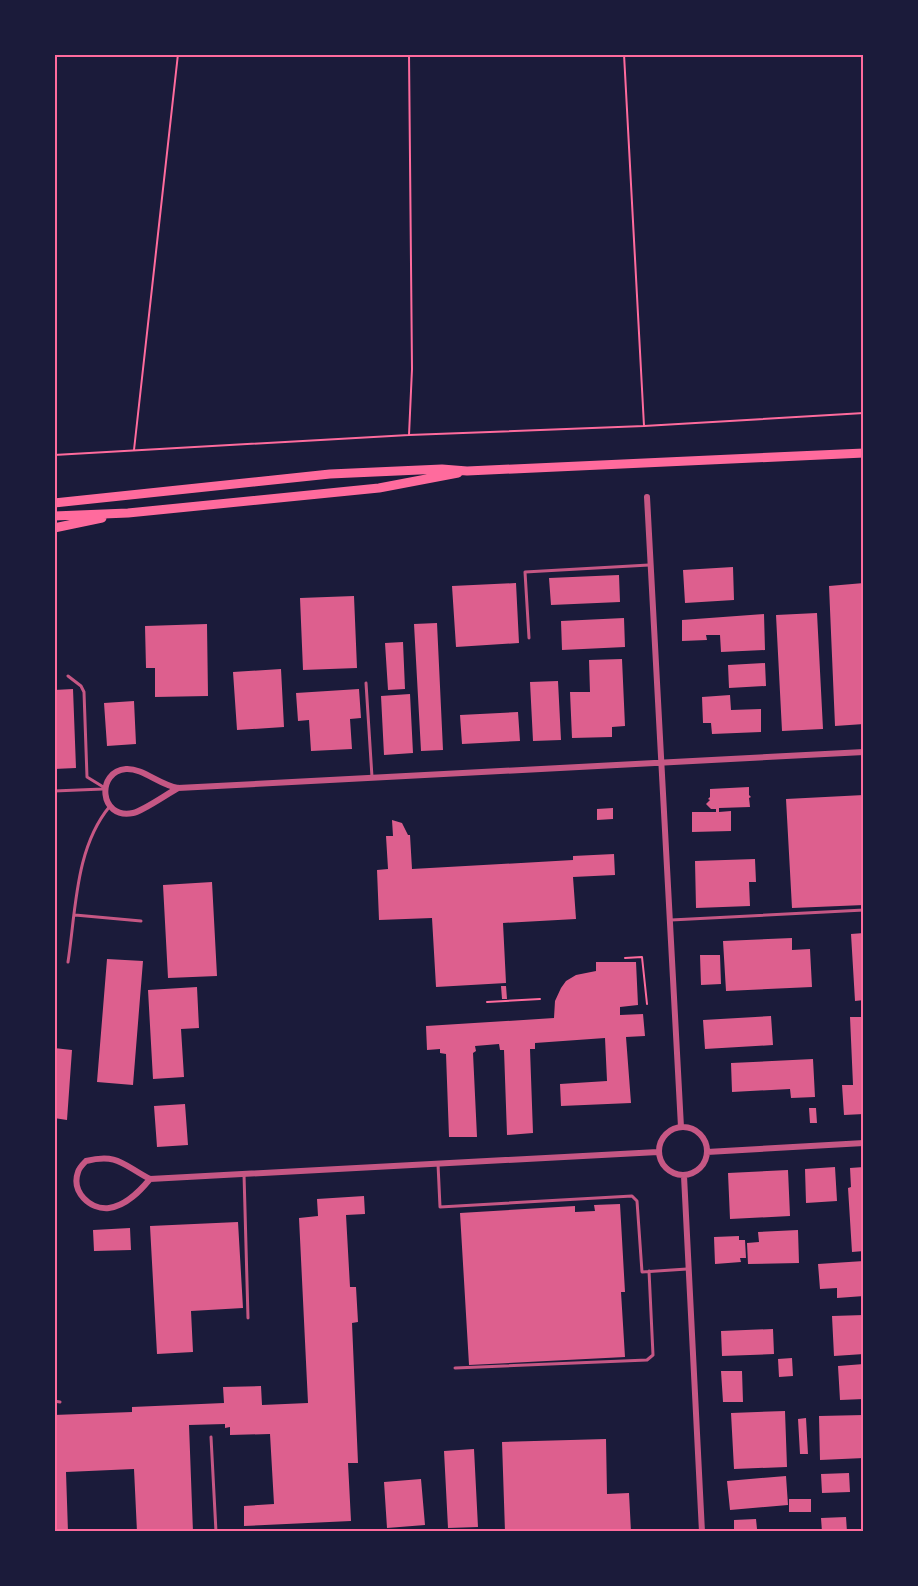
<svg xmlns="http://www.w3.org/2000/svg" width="918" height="1586" font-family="'Public Sans',sans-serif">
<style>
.building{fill:#dd5f8e}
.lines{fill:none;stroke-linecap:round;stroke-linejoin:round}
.path{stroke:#ff6b9d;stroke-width:2}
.service{stroke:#c65784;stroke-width:3}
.minor{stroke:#c65784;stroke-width:6}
.primary{stroke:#ff6b9d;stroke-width:9}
.neatline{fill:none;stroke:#ff6b9d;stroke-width:2}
</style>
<rect width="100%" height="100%" fill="#1b1b3a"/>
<path class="building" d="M733,567L734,600L685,603L683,570Z
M619,575L620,602L551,605L549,578Z
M516,583L519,643L456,647L452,586Z
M864,583V724L835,726L829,586Z
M354,596L357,668L303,670L300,598Z
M817,613L823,729L782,731L776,615Z
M764,614L765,650L721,652L720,635H706L707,640L682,641V620Z
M624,618L625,647L562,650L561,621Z
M437,623L443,750L421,751L414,624Z
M207,624L208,696L155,697V668H146L145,626Z
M403,642L405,689L388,690L385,643Z
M622,659L625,726L612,727V737L572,738L570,692H590L589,660Z
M765,663L766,686L729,688L728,665Z
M281,669L284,727L237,730L233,672Z
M558,681L561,740L533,741L530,682Z
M73,689L76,768L54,769V690Z
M359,689L361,718L350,719L352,749L311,751L309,720L298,721L296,693Z
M410,694L413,753L384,755L381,696Z
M730,695L731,710L761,709V732L712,734L711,723H703L702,697Z
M134,701L136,744L107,746L104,703Z
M518,712L520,741L462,744L460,715Z
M749,787V795L751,797L749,798L750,807L719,808V812L731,811V831L692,832V812H716V809H711L706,804L710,800L708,799L710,797V789Z
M864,795V905L792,908L786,799Z
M613,808V819L597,820V809Z
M392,820L402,823L408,835H410L412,869L573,860V856L614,854L615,875L573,877L576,919L503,923L506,983L436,987L432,918L379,920L377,870L388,869L386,836H393Z
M755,859L756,882H749L750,906L696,908L695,861Z
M212,882L217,976L168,978L163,885Z
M864,933V1000L855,1001L851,934Z
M792,938V950L810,949L812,987L726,991L723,941Z
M700,955H720L721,984L701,985Z
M107,959L143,961L133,1085L97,1082Z
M596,962H636L638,1005L620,1007V1015L643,1014L645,1036L626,1037L631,1103L561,1106L560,1084L607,1081L605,1038L535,1043V1049H530L533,1133L507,1135L504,1050H500L499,1044L475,1046L476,1051L473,1053L477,1137H449L446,1054L440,1053V1049L427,1050L426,1026L554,1018L555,1001L561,988L566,981L576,975L596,971Z
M501,986H506L507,999H502Z
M197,987L199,1028L181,1029L184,1077L153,1079L148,990Z
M771,1016L773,1045L705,1049L703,1020Z
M850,1017H864V1114L844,1115L842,1085H853Z
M54,1048L72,1050L67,1120L54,1118Z
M813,1059L815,1097L791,1098L790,1089L732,1092L731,1063Z
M185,1104L188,1145L157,1147L154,1106Z
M809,1108H816L817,1123H810Z
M835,1167L837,1201L806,1203L805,1169Z
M864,1167V1251L852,1252L848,1188L851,1187L850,1168Z
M788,1170L790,1216L730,1219L728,1173Z
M364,1196L365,1214L346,1215L350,1287H356L358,1322L352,1323L358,1463H348L351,1521L244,1526V1506L274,1504L270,1434L230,1435V1427L225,1428V1424L189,1425L193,1532H137L134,1469L66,1472L68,1532H54V1415L132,1412V1407L224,1403L223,1387L261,1386L262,1405L308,1403L299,1218L318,1216L317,1199Z
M620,1204L625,1292H621L625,1357L469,1365L460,1213L575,1206V1212L595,1211L594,1205Z
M238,1222L243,1308L191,1311L193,1352L157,1354L150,1226Z
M130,1228L131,1250L94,1251L93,1230Z
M798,1230L799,1263L748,1264L747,1243L759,1242L758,1232Z
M739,1236V1240H745L746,1258H740L741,1262L715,1264L714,1237Z
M864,1261V1296L837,1298V1288L820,1289L818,1264Z
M864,1315V1354L834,1356L832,1316Z
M773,1329L774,1354L722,1356L721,1331Z
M792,1358L793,1376L779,1377L778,1359Z
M864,1364V1399L840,1400L838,1366Z
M721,1371H742L743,1402H723Z
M785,1411L787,1467L734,1469L731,1413Z
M864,1415V1458L820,1460L819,1416Z
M806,1418L808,1454H800L798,1419Z
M606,1439L607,1494L629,1493L631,1532H505L502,1442Z
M474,1449L478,1527L448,1528L444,1451Z
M849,1473L850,1492L822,1493L821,1474Z
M786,1476L788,1505L730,1510L727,1481Z
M421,1479L425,1525L387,1528L384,1482Z
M789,1499H811V1512H789Z
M846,1517L847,1532H822L821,1518Z
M756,1519L757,1529L749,1530L750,1532H731V1530L734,1529V1520Z"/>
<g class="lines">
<path class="path" d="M624,54L644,426
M409,435L412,369L409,54
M134,450L178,54
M54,455L409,435L644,426L864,413
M625,958L642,957L647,1004
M487,1002L540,999"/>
<path class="service" d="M529,638L525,572L649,565
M68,676L81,686L84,692L87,777L105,788
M366,683L372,777
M54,791L103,789
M75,915L141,921
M671,920L864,910
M68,962C76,910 75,848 110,806
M438,1164L440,1207L632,1196L637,1201L642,1272L687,1269
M244,1174L248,1318
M455,1368L647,1360L653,1355L649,1271
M54,1401L60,1402
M211,1437L216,1532"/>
<path class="minor" d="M647,497L681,1127
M178,788C167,794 143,811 133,813C99,820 96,771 126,769C143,768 159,785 178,788L864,752
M659 1151a24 24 0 1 1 48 0a24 24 0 1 1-48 0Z
M707,1152L864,1143
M684,1176L702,1532
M150,1179C140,1191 126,1206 109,1208C90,1210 71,1192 78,1172C79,1168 83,1164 86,1161C118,1153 123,1165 150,1179L658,1152"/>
<path class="primary" d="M54,503L330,474L442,469L467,471L864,453
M54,516L128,513L379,488L458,473
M54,528L102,518"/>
</g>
<rect width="918" height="1586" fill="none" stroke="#1b1b3a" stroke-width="111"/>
<rect x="56" y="56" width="806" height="1474" class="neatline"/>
</svg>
